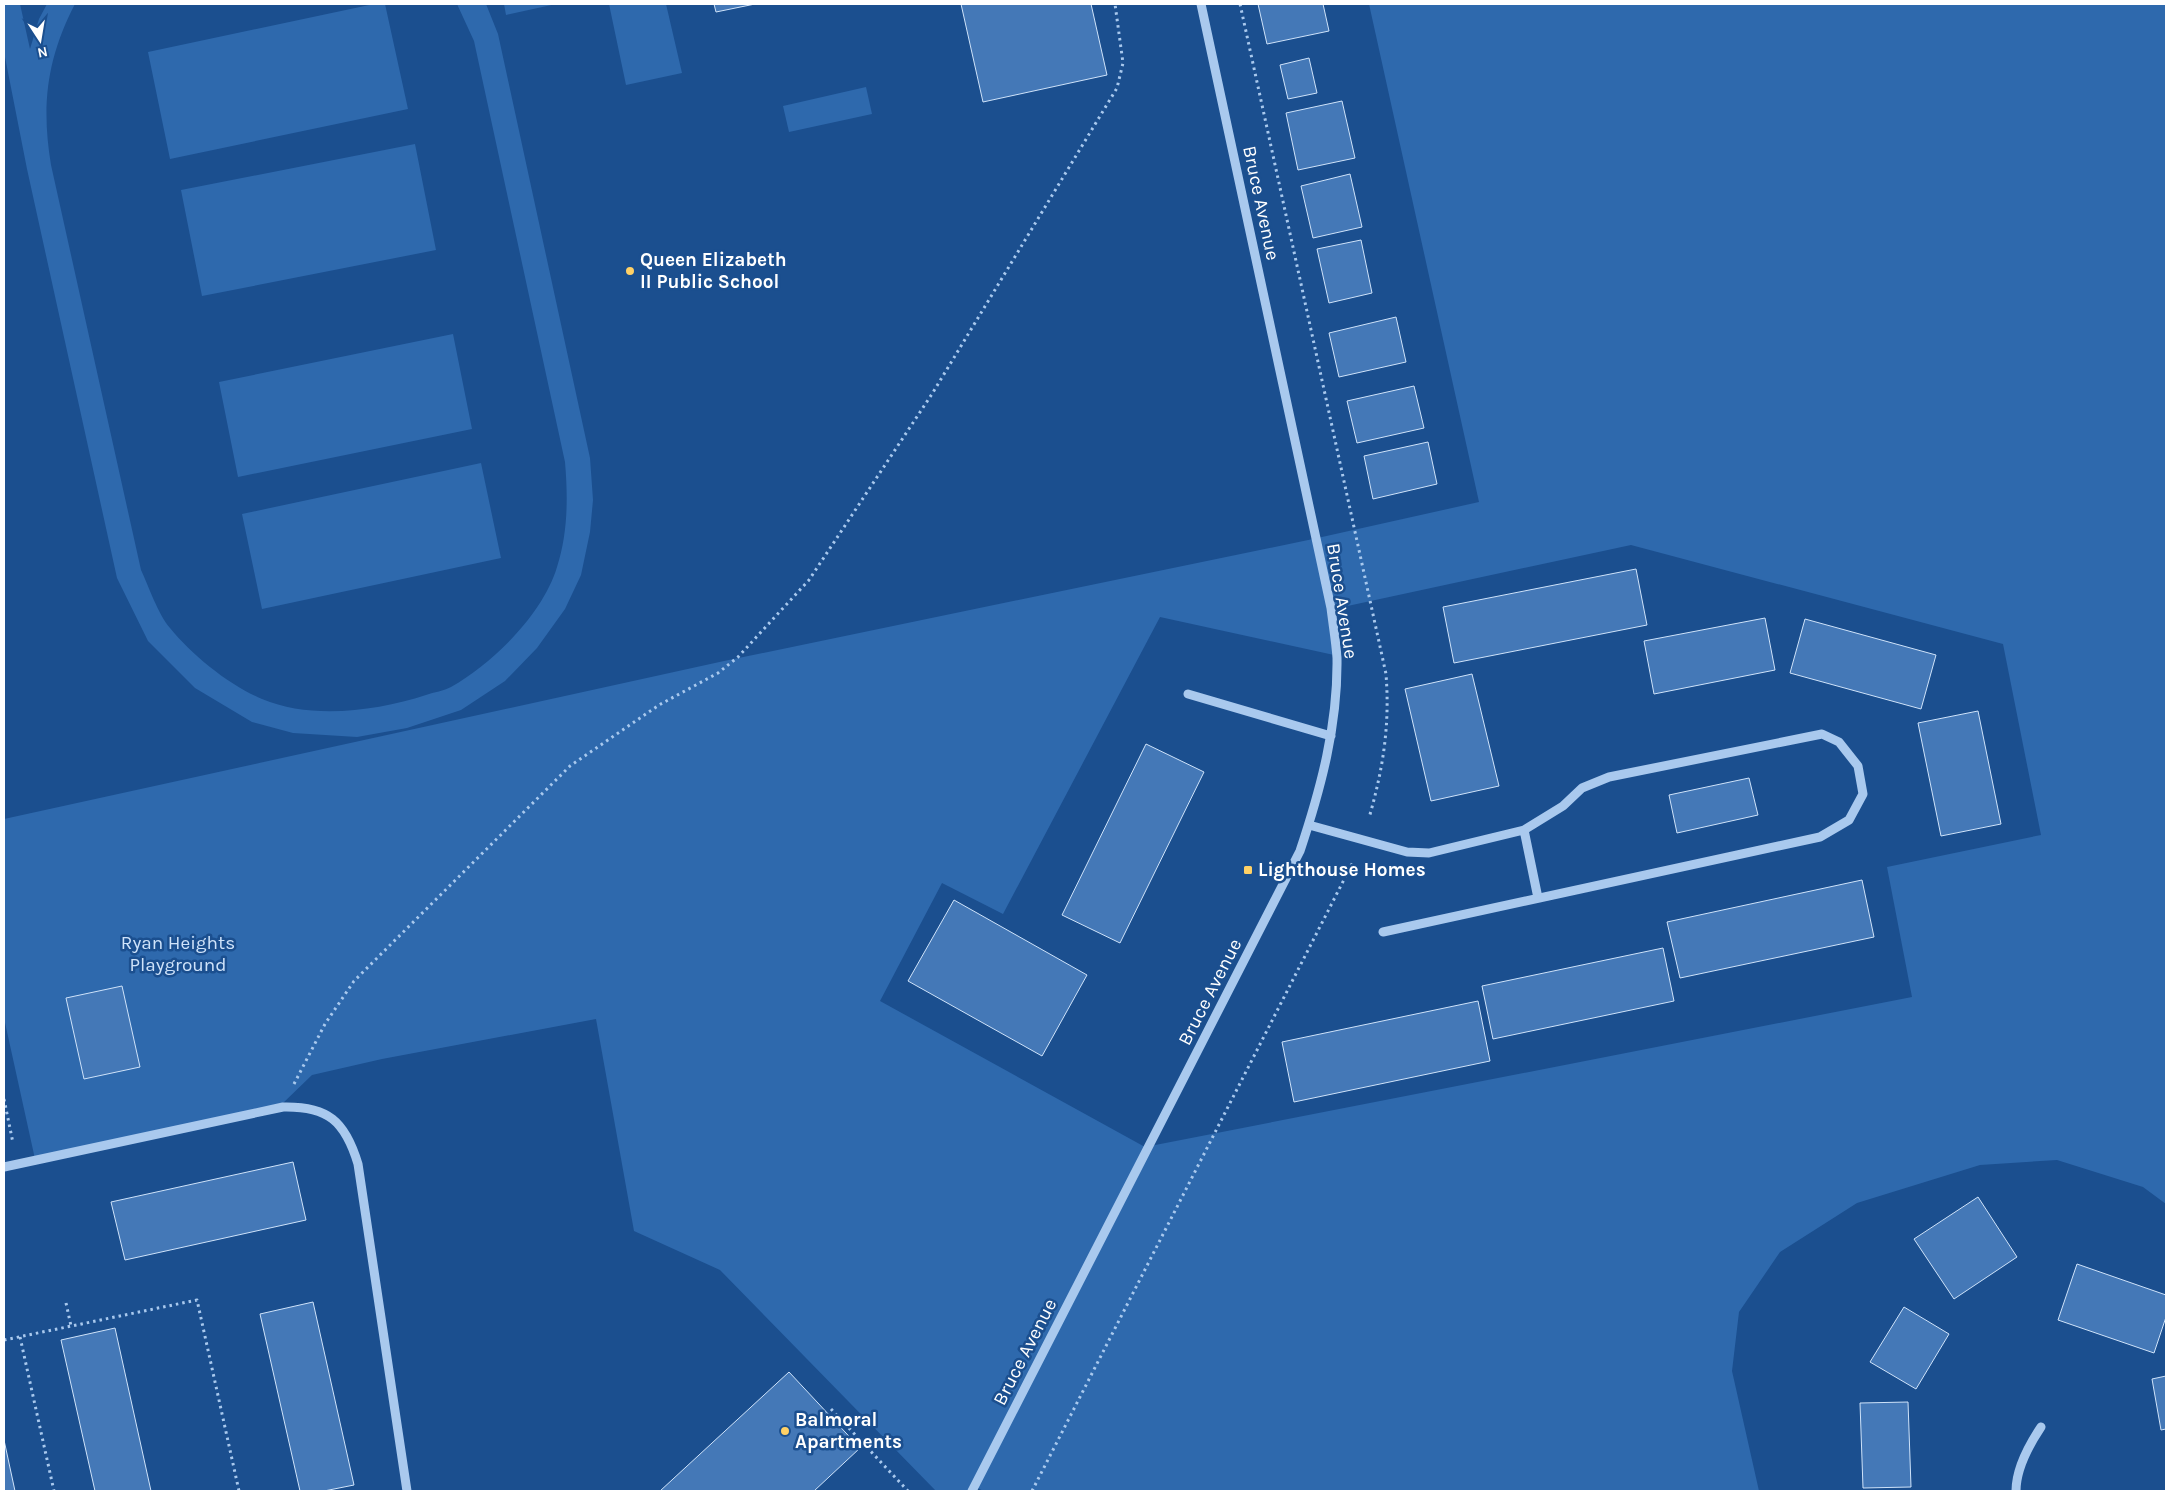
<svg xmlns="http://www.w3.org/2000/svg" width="2170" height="1495" font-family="Karla,sans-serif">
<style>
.green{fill:#2e69ad;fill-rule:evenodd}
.building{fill:#4478b7;stroke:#cfe3fa}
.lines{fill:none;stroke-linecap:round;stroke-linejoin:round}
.path{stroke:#a9c9ee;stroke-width:3;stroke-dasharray:2.5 4;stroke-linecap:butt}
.minor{stroke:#a9c9ee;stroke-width:9}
.poi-dot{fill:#ffd166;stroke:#1b4f8f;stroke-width:2}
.labels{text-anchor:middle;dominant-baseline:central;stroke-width:5;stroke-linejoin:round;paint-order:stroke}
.street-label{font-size:19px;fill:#fff;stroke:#1b4f8f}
.poi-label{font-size:19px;font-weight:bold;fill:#fff;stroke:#1b4f8f;text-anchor:start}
.park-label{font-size:19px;fill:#cfe3fa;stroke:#1b4f8f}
</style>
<rect width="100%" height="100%" fill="#1b4f8f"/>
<path class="green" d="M4,4H20L30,49L39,19L47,4H75C47,58 41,105 51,165L141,570C149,587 158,614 170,628C193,656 229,685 262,699C312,720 376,711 426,695C434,692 444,691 451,687C493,663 543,614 557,567C568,533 568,497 565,462L474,41L457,4H486L498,34L590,458L593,500L590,532L581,575L565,609L537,648L505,681L461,710L407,728L357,737L293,733L252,722L195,688L148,641L117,578L27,169L4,52Z
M374,4H385L408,109L170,159L148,52Z
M504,4H556L506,15Z
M609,4H666L682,73L626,85Z
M1369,4H2166V1204L2143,1187L2057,1160L1980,1165L1857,1203L1780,1252L1739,1312L1732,1371L1759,1491H983L973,1485L968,1491H936L720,1270L634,1231L596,1019L382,1059L312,1075L282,1104L35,1159L4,1018V819L724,661L1313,539L1479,502ZM1631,545L2003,644L2041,835L1887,867L1912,997L1145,1147L880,1001L942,883L1003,914L1160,617L1334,655L1329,610Z
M866,87L872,114L789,132L783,106Z
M415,144L436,250L202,296L181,190Z
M453,334L472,429L238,477L219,382Z
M481,463L501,558L262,609L242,514Z"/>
<path class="building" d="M714,4H755L716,12Z
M961,4H1091L1107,75L983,102Z
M1258,4H1323L1329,31L1267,44Z
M1309,58L1317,93L1288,99L1280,65Z
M1342,101L1355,158L1298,170L1286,113Z
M1350,174L1362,227L1313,238L1301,186Z
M1361,240L1372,293L1329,303L1317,249Z
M1396,317L1406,362L1339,377L1329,333Z
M1414,386L1424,428L1357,443L1347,401Z
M1428,442L1437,484L1373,499L1364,456Z
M1636,569L1647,625L1454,663L1443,607Z
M1765,618L1775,670L1654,694L1644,641Z
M1805,619L1936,655L1921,709L1790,673Z
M1472,674L1499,786L1431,801L1405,689Z
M1978,711L2001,824L1941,836L1918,723Z
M1146,744L1204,772L1120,943L1062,915Z
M1749,778L1758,815L1677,833L1669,795Z
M1862,880L1874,937L1680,978L1667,922Z
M954,900L1087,975L1042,1056L908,981Z
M1663,948L1674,1001L1493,1039L1482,986Z
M122,986L140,1067L84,1079L66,998Z
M1478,1001L1490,1061L1294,1102L1282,1042Z
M293,1162L306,1220L125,1260L111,1202Z
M1978,1197L2017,1257L1954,1299L1914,1239Z
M2077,1264L2166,1295V1317L2154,1353L2058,1320Z
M313,1302L354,1485L324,1491H300L260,1314Z
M1904,1307L1949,1334L1916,1389L1870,1362Z
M115,1328L151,1491H95L61,1340Z
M789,1372L860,1448L814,1491H660Z
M2166,1376V1429L2161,1430L2152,1379Z
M1908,1402L1911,1487L1863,1488L1860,1403Z
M4,1440L15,1491H4Z"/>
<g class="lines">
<path class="path" d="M1240,4L1386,674C1390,726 1383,769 1369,818
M294,1084L325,1024L354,981L570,766L659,705L718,673L738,657L809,580L932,394L1117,88L1123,63L1115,4
M4,1099L13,1143
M66,1303L71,1326
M20,1337L54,1491
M4,1340L197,1300L239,1491
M831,1409L908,1491
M1032,1491L1353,862"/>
<path class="minor" d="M1188,694L1331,736
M1309,825L1407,852L1429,853L1524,830L1563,806L1582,788L1609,777L1822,734L1839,742L1858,766L1863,794L1849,820L1820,837L1383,932
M1524,830L1538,898
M4,1167L283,1107C328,1106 345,1121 358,1164L407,1491
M972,1491L1300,851C1321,788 1338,725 1337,658C1336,642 1333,625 1331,608L1201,4
M2016,1491C2016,1469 2029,1445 2041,1427"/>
</g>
<g class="poi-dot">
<circle cx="630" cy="271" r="5"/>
<rect x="1243" y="865" width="10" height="10" rx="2.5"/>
<circle cx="785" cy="1431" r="5"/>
</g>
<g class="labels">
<g class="street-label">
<text transform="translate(1261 203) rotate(78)">Bruce Avenue</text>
<text transform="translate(1342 601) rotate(81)">Bruce Avenue</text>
<text transform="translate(1210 992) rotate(-63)">Bruce Avenue</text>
<text transform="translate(1025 1352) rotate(-63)">Bruce Avenue</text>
</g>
<g class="poi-label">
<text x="640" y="260">Queen Elizabeth<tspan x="640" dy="22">II Public School</tspan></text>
<text x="1258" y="870">Lighthouse Homes</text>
<text x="795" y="1420">Balmoral<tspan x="795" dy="22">Apartments</tspan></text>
</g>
<g class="park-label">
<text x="178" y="943">Ryan Heights<tspan x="178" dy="22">Playground</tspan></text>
</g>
</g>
<rect width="2170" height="1495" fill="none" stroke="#ffffff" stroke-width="10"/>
<g transform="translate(40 40) rotate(168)" stroke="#1b4f8f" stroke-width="4" paint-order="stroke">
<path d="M0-4L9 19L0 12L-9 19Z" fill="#ffffff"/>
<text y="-8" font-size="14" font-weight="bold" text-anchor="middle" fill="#ffffff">N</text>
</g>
</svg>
